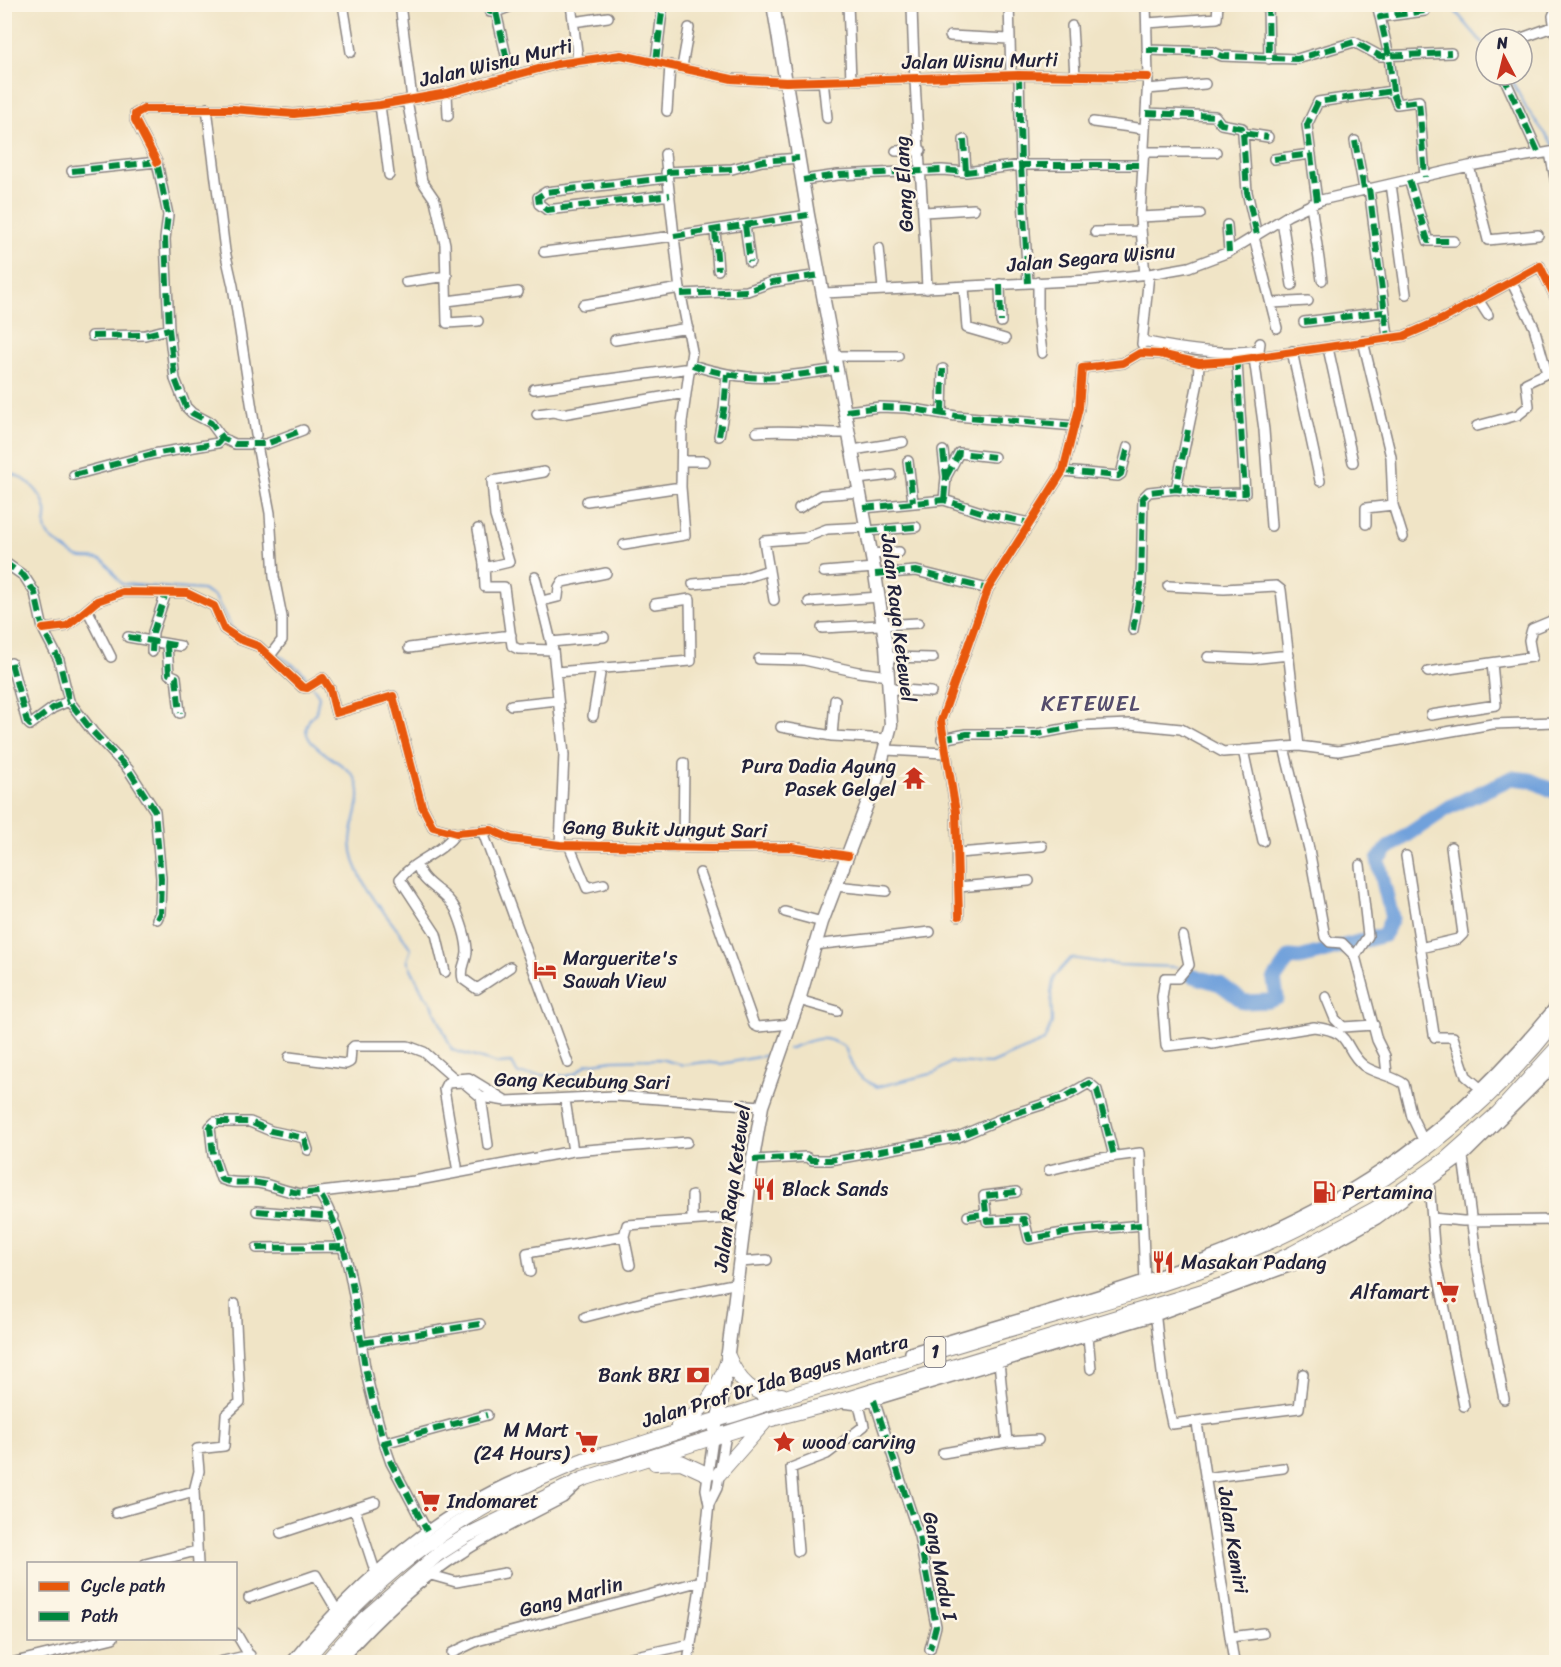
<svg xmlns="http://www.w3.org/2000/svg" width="1561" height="1667" font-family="Sriracha,sans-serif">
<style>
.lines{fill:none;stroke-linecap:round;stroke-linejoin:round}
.stream{stroke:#71a1db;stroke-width:2}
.river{stroke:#71a1db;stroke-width:15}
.minor-casing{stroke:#898380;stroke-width:12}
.major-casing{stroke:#898380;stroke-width:15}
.highway-casing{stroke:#898380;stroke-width:16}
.minor{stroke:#fff;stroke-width:9}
.major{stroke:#fff;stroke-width:12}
.highway{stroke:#fff;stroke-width:14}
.quiet{stroke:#00873e;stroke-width:6;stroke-dasharray:12 6;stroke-linecap:butt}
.cycleway-casing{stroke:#fcf5e5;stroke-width:11}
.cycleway{stroke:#e8590c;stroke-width:8}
.labels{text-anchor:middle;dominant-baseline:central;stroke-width:5;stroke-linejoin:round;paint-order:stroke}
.shield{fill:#fcf5e5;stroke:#63616e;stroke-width:1.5}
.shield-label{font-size:18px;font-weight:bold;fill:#22223b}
.street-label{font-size:20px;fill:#22223b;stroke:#fcf5e5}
.poi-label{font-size:20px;fill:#22223b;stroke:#fcf5e5;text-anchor:start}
.quarter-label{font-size:22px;letter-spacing:1.5px;fill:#544c6c;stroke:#fcf5e5}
</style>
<rect width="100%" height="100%" fill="#fcf5e5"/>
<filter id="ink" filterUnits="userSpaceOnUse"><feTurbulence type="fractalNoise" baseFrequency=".0167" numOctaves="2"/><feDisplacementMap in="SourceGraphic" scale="12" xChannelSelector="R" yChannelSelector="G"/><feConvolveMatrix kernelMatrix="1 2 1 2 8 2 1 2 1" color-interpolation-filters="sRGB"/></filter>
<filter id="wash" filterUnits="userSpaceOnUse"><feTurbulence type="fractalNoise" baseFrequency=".008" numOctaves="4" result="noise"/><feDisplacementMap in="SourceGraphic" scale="24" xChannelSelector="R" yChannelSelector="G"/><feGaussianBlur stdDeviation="1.35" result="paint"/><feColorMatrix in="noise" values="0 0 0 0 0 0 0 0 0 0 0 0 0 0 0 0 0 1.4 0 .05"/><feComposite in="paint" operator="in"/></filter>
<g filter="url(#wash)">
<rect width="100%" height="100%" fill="#f0e4c6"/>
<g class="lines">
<path class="stream" d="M1449,4L1486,47
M1509,75L1526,108L1556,148
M4,472C23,474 42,491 46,510C48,519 41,528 49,536C51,539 76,557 78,557C86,560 98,556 105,562C111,568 116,578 122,584L202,590L215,597L233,630L271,649
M276,653L302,671L310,682
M313,687L319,696L316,712C284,741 339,757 353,775C368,796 351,820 351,842C353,884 391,917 411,949L407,960L422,991L432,1004L452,1050L498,1064L512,1063L518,1074L567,1076L576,1073L587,1064L613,1060L660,1059L683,1065L705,1062L721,1064L774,1054
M788,1049C813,1040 821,1032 845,1047C853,1071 855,1075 877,1087L935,1073L951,1062L991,1064L1044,1041L1052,1023L1051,992L1054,977L1071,958L1119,965L1177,967"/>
<path class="river" d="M1191,975L1220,984L1244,1002L1268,1001L1277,998L1274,980L1290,957L1300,958L1384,935L1392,918L1378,860L1388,848L1449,807L1512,778L1530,780L1556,792"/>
</g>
</g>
<g filter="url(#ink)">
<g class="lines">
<g class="minor-casing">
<path id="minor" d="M343,4L351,52
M400,4L412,99
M486,4L490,12H496
M571,4L578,60
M848,4L851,80
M912,4C914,99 923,194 927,289
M1009,4L1011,75
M1268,4L1269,59
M1377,4L1380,17
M1556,9L1553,16L1556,35
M573,22L608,17
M1147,23L1217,18L1218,4
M1072,26L1075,76
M950,36L1009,39
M1522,38L1555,26
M1147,50L1213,52L1222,56L1297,59L1354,42L1380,56L1451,53
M656,61L663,4
M682,67L689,28
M1019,75L1021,165L1028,283
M1503,75L1539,154
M511,77L496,12L517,4
M823,80L827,118
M1147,89L1205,84
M1393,91L1389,56L1380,17L1425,11
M447,93L448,116
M407,100L422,181L435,200L445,244L447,323L478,321
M380,105L389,175
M207,108L225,251L233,286L256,435
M667,111L670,65
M1146,113L1215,116L1221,124L1242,128L1243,133L1268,137
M1093,122L1145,129
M1243,133L1247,192L1257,235
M964,140L966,172
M1355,141L1364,189
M896,151L921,150
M1143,152H1216
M1550,153L1556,183
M1274,159L1311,154
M157,162L135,120V114L144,109H232L294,114L380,105L447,93L557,64L621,55L732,79L786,82L1019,75L1148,77
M1469,166L1488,240L1538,235
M72,171L157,162L168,215L165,239L169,329L175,379L186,407L192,413L211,423L222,438L235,444H266L303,430
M666,172L732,169L762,161L799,158
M667,178L546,192L538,197L539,204L547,210L670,195
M803,180L838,175L942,170L966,172L1021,165H1142
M1409,180L1428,241H1454
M1391,184L1406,294
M1369,188L1388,337
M1317,201L1307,125L1318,102L1392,91L1397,104L1419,101L1425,177
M1311,204L1322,280
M924,212L974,209
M1140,217L1200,214
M1282,220L1292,285
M745,225L750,262
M1227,225L1229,252
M715,230L718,270
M1095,232L1141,231
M1254,237L1277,328
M879,248L883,290
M544,252L674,236L808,215
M1145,275L1140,217L1148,77L1146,4
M406,282L447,276
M1038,282V319L1042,353
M1000,284L1001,322
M964,287L967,328L1005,339
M824,293L1091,280L1149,274L1189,267L1229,252L1289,215L1321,200L1469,166L1556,151
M681,294L747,291L772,282L820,275
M447,301L518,292
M1479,301L1488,315
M1272,303L1308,301
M583,305L680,288
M1304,322L1384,312
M92,336L145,335L169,329
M615,340L688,328
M1143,341C1179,349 1222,356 1259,350L1260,343
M1363,341L1391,457L1393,505L1403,537
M1142,344L1149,274
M1328,348L1353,462
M1292,351L1320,481
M835,356H898
M1254,358L1264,430L1271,526
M1199,363L1198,382L1176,489L1208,494L1245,493L1237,361
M692,365C752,384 778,378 838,369
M534,389L691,368
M846,411L880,407L907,408L956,416L1075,426
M942,413L943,369
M537,414L553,412L562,414L685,393
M1477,426L1518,415L1529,406L1526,383L1547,373L1534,327L1512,283
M757,432C788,429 818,434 849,433
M719,436L724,409L727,374
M257,445L270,513L274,577L282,617V640L269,657
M853,450L903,442
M943,451L946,477L944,500
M682,461H705
M908,461L913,502
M1063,471L1118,476L1121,474L1128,447
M74,475L153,454L218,443L222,438
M946,477L959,453L994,457
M858,479L891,475
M587,501L681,487
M799,508L821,495L860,492
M864,508L944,500L987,514L1030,523
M1366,524V508L1393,505
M478,529L484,564L485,587H504L512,646L518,649L553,650
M867,531L916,527
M624,545L685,535L681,487L682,422L692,351L680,290L665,154
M871,554L899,552
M4,562L24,576L35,593L43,629L59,660L69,701L93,732L128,769L155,811L161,878L160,913L157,919
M484,568L509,562L495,516L492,481L544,472
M824,572L874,568
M875,574L916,571L988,589
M535,577L553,650L564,755L560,845
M693,584L738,580L769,570
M1168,586L1224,589L1276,586L1281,590L1299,746
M774,600L764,541L804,538L827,529L867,527
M542,601L558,597L559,587L562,582L606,573
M809,602L879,597
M88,611L111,657
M822,628L918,623
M43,629L67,626L97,601L123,592L187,593L214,606L224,629L239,639L258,646L302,687L307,688L323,678L330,689L336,713L393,696L422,806L433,827L456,833L491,830L511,839L560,845L712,848L791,847L848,856
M1133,630L1141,585L1143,498L1149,492L1176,489
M128,637L180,646
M551,642L604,637
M167,645L169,674L176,677L180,713
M409,648L511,635
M152,652L153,632L166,593
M887,657L933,658
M1208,657L1252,659L1289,655
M759,659L804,660L858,672L889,676
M11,663L27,722L30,725L53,708L69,701
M556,672L691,661L690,599L655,604
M1428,672L1532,657L1529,640L1532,629L1556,619
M890,689L931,692
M511,705L558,700
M1431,715L1496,705L1492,663
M593,716L601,668
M781,727L832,736L889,739
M832,736L835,700
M942,739L967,734H1037L1079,726L1131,724L1181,729L1223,752L1299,746L1338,751L1492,724L1556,722
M1284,747L1309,849L1325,937L1330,942L1342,943L1355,956L1377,1040L1385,1056L1387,1074
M886,750L945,753
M1243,750L1263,841
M482,830L568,1063
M569,845L587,888L604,884
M683,847L684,763
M958,853L1042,846
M1406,856L1434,1034L1435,1037H1453L1466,1076L1480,1088
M417,864C422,886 446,890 456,910C461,922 467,938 467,952C466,963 460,968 463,979L477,989L510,967
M700,873L754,1025L758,1027L791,1024
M835,886L886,891
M958,887L1029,881
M785,912L822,922
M959,916L956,812L941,721L988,589L1063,471L1079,408L1082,368L1123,363L1140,353L1160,354L1199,363L1231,361L1404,336L1443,319L1540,266L1556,299
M1183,936L1189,965L1178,978H1165L1162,997L1166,1046L1204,1042L1212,1044L1314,1027C1355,1032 1341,1047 1364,1066C1375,1074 1392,1075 1404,1084L1412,1117L1425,1144
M814,945L930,932
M1420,948L1458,939L1463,934L1451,847
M1355,956L1368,936L1360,865
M445,972L436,934L400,879C416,858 440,855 456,833
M1326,997L1335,1019L1343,1027L1374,1025
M799,1000L837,1011
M289,1057L346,1064L350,1062L351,1049L354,1046H408L424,1052L455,1079L469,1078L505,1100
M481,1097L488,1145
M565,1100L573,1151
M308,1150L304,1138L271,1131L250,1122H215L210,1127L213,1155L221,1179C234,1185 244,1181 258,1183C274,1185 287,1193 304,1194L414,1181L573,1151L687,1142
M1463,1157L1478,1269L1504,1399
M753,1160L806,1157L812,1160H830L958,1137L1010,1115L1063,1098L1089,1083L1097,1090L1114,1156
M457,1166L444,1089L447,1083L463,1082L481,1097L506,1101L615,1096L762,1106
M1049,1170L1094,1159L1140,1153L1145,1283
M1429,1182L1435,1258L1464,1406
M319,1192C352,1247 355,1306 365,1367C370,1393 377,1418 384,1443L487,1415
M1016,1192L984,1196L987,1221L1024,1219L1029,1239L1075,1231L1142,1225
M692,1196V1220
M257,1211L334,1217
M968,1216L985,1214
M1432,1218L1463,1221L1556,1220
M257,1248L343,1247
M740,1262L767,1260
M630,1265L624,1236L627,1225L745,1217
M530,1272L527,1253L624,1236
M1155,1311L1163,1382L1172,1424L1299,1408L1303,1374
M585,1317L643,1302L738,1283
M1088,1336L1091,1369
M362,1343L480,1324
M910,1352C1068,1302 1243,1263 1382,1169C1449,1124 1506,1067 1556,1005
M874,1400L919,1536L936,1626L930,1649
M841,1403L859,1405L1155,1316L1294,1265L1377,1219L1463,1157L1556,1065
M1197,1423L1234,1662
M1007,1442L1038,1440
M384,1443L391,1463L427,1531
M943,1453L1007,1442L999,1362
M1205,1478L1283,1468
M709,1504L706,1489L713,1439
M355,1510L375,1571
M116,1513L194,1491
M281,1533L375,1502
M798,1551L791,1468L827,1454L864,1426L859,1405
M145,1564L196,1551
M198,1564L194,1491L199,1471L197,1449L224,1446L226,1415L240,1402L235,1304
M431,1575L456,1582L505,1573
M249,1598L316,1575L336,1609
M236,1633L253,1662
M1230,1637L1263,1633
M452,1653L477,1641L701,1581
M15,1662L113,1638
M219,1662L250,1655
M291,1662C363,1574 454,1494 566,1461
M339,1662C375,1622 416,1581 462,1553C494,1532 529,1516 563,1498L577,1485
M608,1662L691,1644
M688,1662L701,1581L709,1504L717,1488L726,1434"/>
</g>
<g class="major-casing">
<path id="major" d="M713,1439L722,1400L751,1170L762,1106L799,1000L822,922L877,778L891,725L886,646L875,574L808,215L773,4"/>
</g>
<g class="highway-casing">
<path id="highway" d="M728,1356C738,1380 753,1398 782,1395
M678,1426C704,1412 717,1390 727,1363
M655,1463L681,1462L707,1474
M719,1474L764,1423
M304,1662C381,1568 468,1506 581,1461C594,1455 609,1454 622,1450C657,1439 691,1427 726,1417C751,1410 776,1400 801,1392C863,1373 925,1355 987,1336C1063,1313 1140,1294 1214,1265C1347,1215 1468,1133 1556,1021
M326,1662L364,1619L438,1554L466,1536L583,1479L768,1420L837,1402L1226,1284L1293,1253L1375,1209L1445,1160L1498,1113L1556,1049"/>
</g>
<use href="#minor" class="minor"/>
<use href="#major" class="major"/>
<use href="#highway" class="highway"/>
<path class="quiet" d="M486,4L490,12H496
M1268,4L1269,59
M1147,50L1213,52L1222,56L1297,59L1354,42L1380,56L1451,53
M656,61L663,4
M1019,75L1021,165L1028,283
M1503,75L1539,154
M511,77L496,12L517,4
M1393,91L1389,56L1380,17L1425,11
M1146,113L1215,116L1221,124L1242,128L1243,133L1268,137
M1243,133L1247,192L1257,235
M964,140L966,172
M1355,141L1364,189
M1274,159L1311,154
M72,171L157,162L168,215L165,239L169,329L175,379L186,407L192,413L211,423L222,438L235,444H266L303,430
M666,172L732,169L762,161L799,158
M667,178L546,192L538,197L539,204L547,210L670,195
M803,180L838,175L942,170L966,172L1021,165H1142
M1409,180L1428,241H1454
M1369,188L1388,337
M1317,201L1307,125L1318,102L1392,91L1397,104L1419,101L1425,177
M745,225L750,262
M1227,225L1229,252
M715,230L718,270
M674,236L808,215
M1000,284L1001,322
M681,294L747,291L772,282L820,275
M1304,322L1384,312
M92,336L145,335L169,329
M692,365C752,384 778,378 838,369
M846,411L880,407L907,408L956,416L1075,426
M942,413L943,369
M1188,430L1176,489L1208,494L1245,493L1237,361
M719,436L724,409L727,374
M943,451L946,477L944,500
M908,461L913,502
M1063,471L1118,476L1121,474L1128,447
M74,475L153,454L218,443L222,438
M946,477L959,453L994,457
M864,508L944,500L987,514L1030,523
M867,531L916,527
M4,562L24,576L35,593L43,629L59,660L69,701L93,732L128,769L155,811L161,878L160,913L157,919
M875,574L916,571L988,589
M1133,630L1141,585L1143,498L1149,492L1176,489
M128,637L180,646
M167,645L169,674L176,677L180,713
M152,652L153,632L166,593
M11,663L27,722L30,725L53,708L69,701
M942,739L967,734H1037L1079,726
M308,1150L304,1138L271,1131L250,1122H215L210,1127L213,1155L221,1179C234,1185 244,1181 258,1183C285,1187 288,1196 319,1192C352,1247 355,1306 365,1367C370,1393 377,1418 384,1443L487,1415
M753,1160L806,1157L812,1160H830L958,1137L1010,1115L1063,1098L1089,1083L1097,1090L1114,1156
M1016,1192L984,1196L987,1221L1024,1219L1029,1239L1075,1231L1142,1225
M257,1211L334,1217
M968,1216L985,1214
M257,1248L343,1247
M362,1343L480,1324
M874,1400L919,1536L936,1626L930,1649
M384,1443L391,1463L427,1531"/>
<g class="cycleway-casing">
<path id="cycleway" d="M157,162L135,120V114L144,109H232L294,114L380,105L447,93L557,64L621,55L732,79L786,82L1019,75L1148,77
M43,629L67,626L97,601L123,592L187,593L214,606L224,629L239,639L258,646L302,687L307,688L323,678L330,689L336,713L393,696L422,806L433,827L456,833L491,830L511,839L560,845L712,848L791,847L848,856
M959,916L956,812L941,721L988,589L1063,471L1079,408L1082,368L1123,363L1140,353L1160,354L1199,363L1231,361L1404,336L1443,319L1540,266L1556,299"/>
</g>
<use href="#cycleway" class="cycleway"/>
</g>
</g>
<defs>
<g id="temple-bare" transform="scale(1.8)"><path d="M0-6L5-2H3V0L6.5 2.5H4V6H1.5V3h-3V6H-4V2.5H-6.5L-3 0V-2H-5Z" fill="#c8321e" stroke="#fcf5e5" stroke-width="2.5" paint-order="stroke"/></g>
<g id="hotel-bare" transform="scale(1.8)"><path d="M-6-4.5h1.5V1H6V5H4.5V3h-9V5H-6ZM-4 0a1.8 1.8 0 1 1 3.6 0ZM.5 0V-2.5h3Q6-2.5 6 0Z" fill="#c8321e" stroke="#fcf5e5" stroke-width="2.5" paint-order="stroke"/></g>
<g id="restaurant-bare" transform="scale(1.8)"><path d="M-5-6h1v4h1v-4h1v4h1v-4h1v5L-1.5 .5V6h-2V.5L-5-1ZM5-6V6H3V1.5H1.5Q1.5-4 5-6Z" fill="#c8321e" stroke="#fcf5e5" stroke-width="2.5" paint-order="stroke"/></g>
<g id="fuel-bare" transform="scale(1.8)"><path d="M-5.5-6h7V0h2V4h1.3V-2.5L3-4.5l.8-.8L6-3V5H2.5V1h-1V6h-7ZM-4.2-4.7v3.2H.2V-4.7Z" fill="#c8321e" stroke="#fcf5e5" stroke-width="2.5" paint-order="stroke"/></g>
<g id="supermarket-bare" transform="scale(1.8)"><path d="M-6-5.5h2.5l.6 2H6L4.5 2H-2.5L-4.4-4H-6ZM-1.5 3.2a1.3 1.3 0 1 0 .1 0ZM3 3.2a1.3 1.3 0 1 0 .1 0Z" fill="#c8321e" stroke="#fcf5e5" stroke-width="2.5" paint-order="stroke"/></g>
<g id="bank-bare" transform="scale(1.8)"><path d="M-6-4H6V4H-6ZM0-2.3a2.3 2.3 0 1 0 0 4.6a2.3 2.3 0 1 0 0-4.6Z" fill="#c8321e" stroke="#fcf5e5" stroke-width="2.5" paint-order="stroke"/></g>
<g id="sight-bare" transform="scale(1.8)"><path d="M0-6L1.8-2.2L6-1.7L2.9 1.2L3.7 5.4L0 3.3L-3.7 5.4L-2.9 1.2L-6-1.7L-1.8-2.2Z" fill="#c8321e" stroke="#fcf5e5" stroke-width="2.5" paint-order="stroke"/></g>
</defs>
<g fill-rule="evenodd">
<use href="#temple-bare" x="914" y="778"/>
<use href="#hotel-bare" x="545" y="970"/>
<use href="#restaurant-bare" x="764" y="1189"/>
<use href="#fuel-bare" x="1324" y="1192"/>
<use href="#restaurant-bare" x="1163" y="1262"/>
<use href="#supermarket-bare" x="1448" y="1292"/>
<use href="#bank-bare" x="698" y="1375"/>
<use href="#supermarket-bare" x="587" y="1442"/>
<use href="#sight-bare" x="784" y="1442"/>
<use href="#supermarket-bare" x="429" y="1501"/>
</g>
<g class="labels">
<rect class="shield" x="924.5" y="1337" width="21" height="30" rx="4.5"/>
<g class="shield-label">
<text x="935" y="1352">1</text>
</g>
<g class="street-label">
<text transform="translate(980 61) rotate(-1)">Jalan Wisnu Murti</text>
<text transform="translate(496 63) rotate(-13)">Jalan Wisnu Murti</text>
<text transform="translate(904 184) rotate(-93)">Gang Elang</text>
<text transform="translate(1091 258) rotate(-5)">Jalan Segara Wisnu</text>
<text transform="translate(898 618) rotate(83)">Jalan Raya Ketewel</text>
<text transform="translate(665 829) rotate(1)">Gang Bukit Jungut Sari</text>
<text transform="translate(582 1081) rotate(1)">Gang Kecubung Sari</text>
<text transform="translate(732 1188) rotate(-82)">Jalan Raya Ketewel</text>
<text transform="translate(775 1381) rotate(-17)">Jalan Prof Dr Ida Bagus Mantra</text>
<text transform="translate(1233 1540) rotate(81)">Jalan Kemiri</text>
<text transform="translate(940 1566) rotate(79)">Gang Madu I</text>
<text transform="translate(571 1597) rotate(-15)">Gang Marlin</text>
</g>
<g class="poi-label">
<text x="896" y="766" text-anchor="end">Pura Dadia Agung<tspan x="896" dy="23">Pasek Gelgel</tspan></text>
<text x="563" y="958">Marguerite's<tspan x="563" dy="23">Sawah View</tspan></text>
<text x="782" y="1189">Black Sands</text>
<text x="1342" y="1192">Pertamina</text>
<text x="1181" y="1262">Masakan Padang</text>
<text x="1430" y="1292" text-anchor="end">Alfamart</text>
<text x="680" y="1375" text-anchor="end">Bank BRI</text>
<text x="569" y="1430" text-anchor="end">M Mart<tspan x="569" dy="23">(24 Hours)</tspan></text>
<text x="802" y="1442">wood carving</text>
<text x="447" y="1501">Indomaret</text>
</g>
<g class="quarter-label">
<text x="1091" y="703">KETEWEL</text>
</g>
</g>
<rect width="1561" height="1667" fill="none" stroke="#fcf5e5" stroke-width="24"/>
<rect x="27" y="1562" width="210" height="78" fill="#fcf5e5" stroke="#a5a1a1" stroke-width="1.5"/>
<rect x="39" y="1582" width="30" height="9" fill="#e8590c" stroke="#a5a1a1" stroke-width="1.5"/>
<text x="81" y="1592" font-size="18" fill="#22223b">Cycle path</text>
<rect x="39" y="1612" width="30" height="9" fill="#00873e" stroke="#a5a1a1" stroke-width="1.5"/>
<text x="81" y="1622" font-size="18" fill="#22223b">Path</text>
<g transform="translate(1504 57) rotate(353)"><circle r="28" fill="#fcf5e5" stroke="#a5a1a1" stroke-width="1.5"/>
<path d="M0-4.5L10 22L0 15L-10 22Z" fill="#c8321e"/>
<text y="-9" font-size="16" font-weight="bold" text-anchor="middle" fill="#22223b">N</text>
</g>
</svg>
